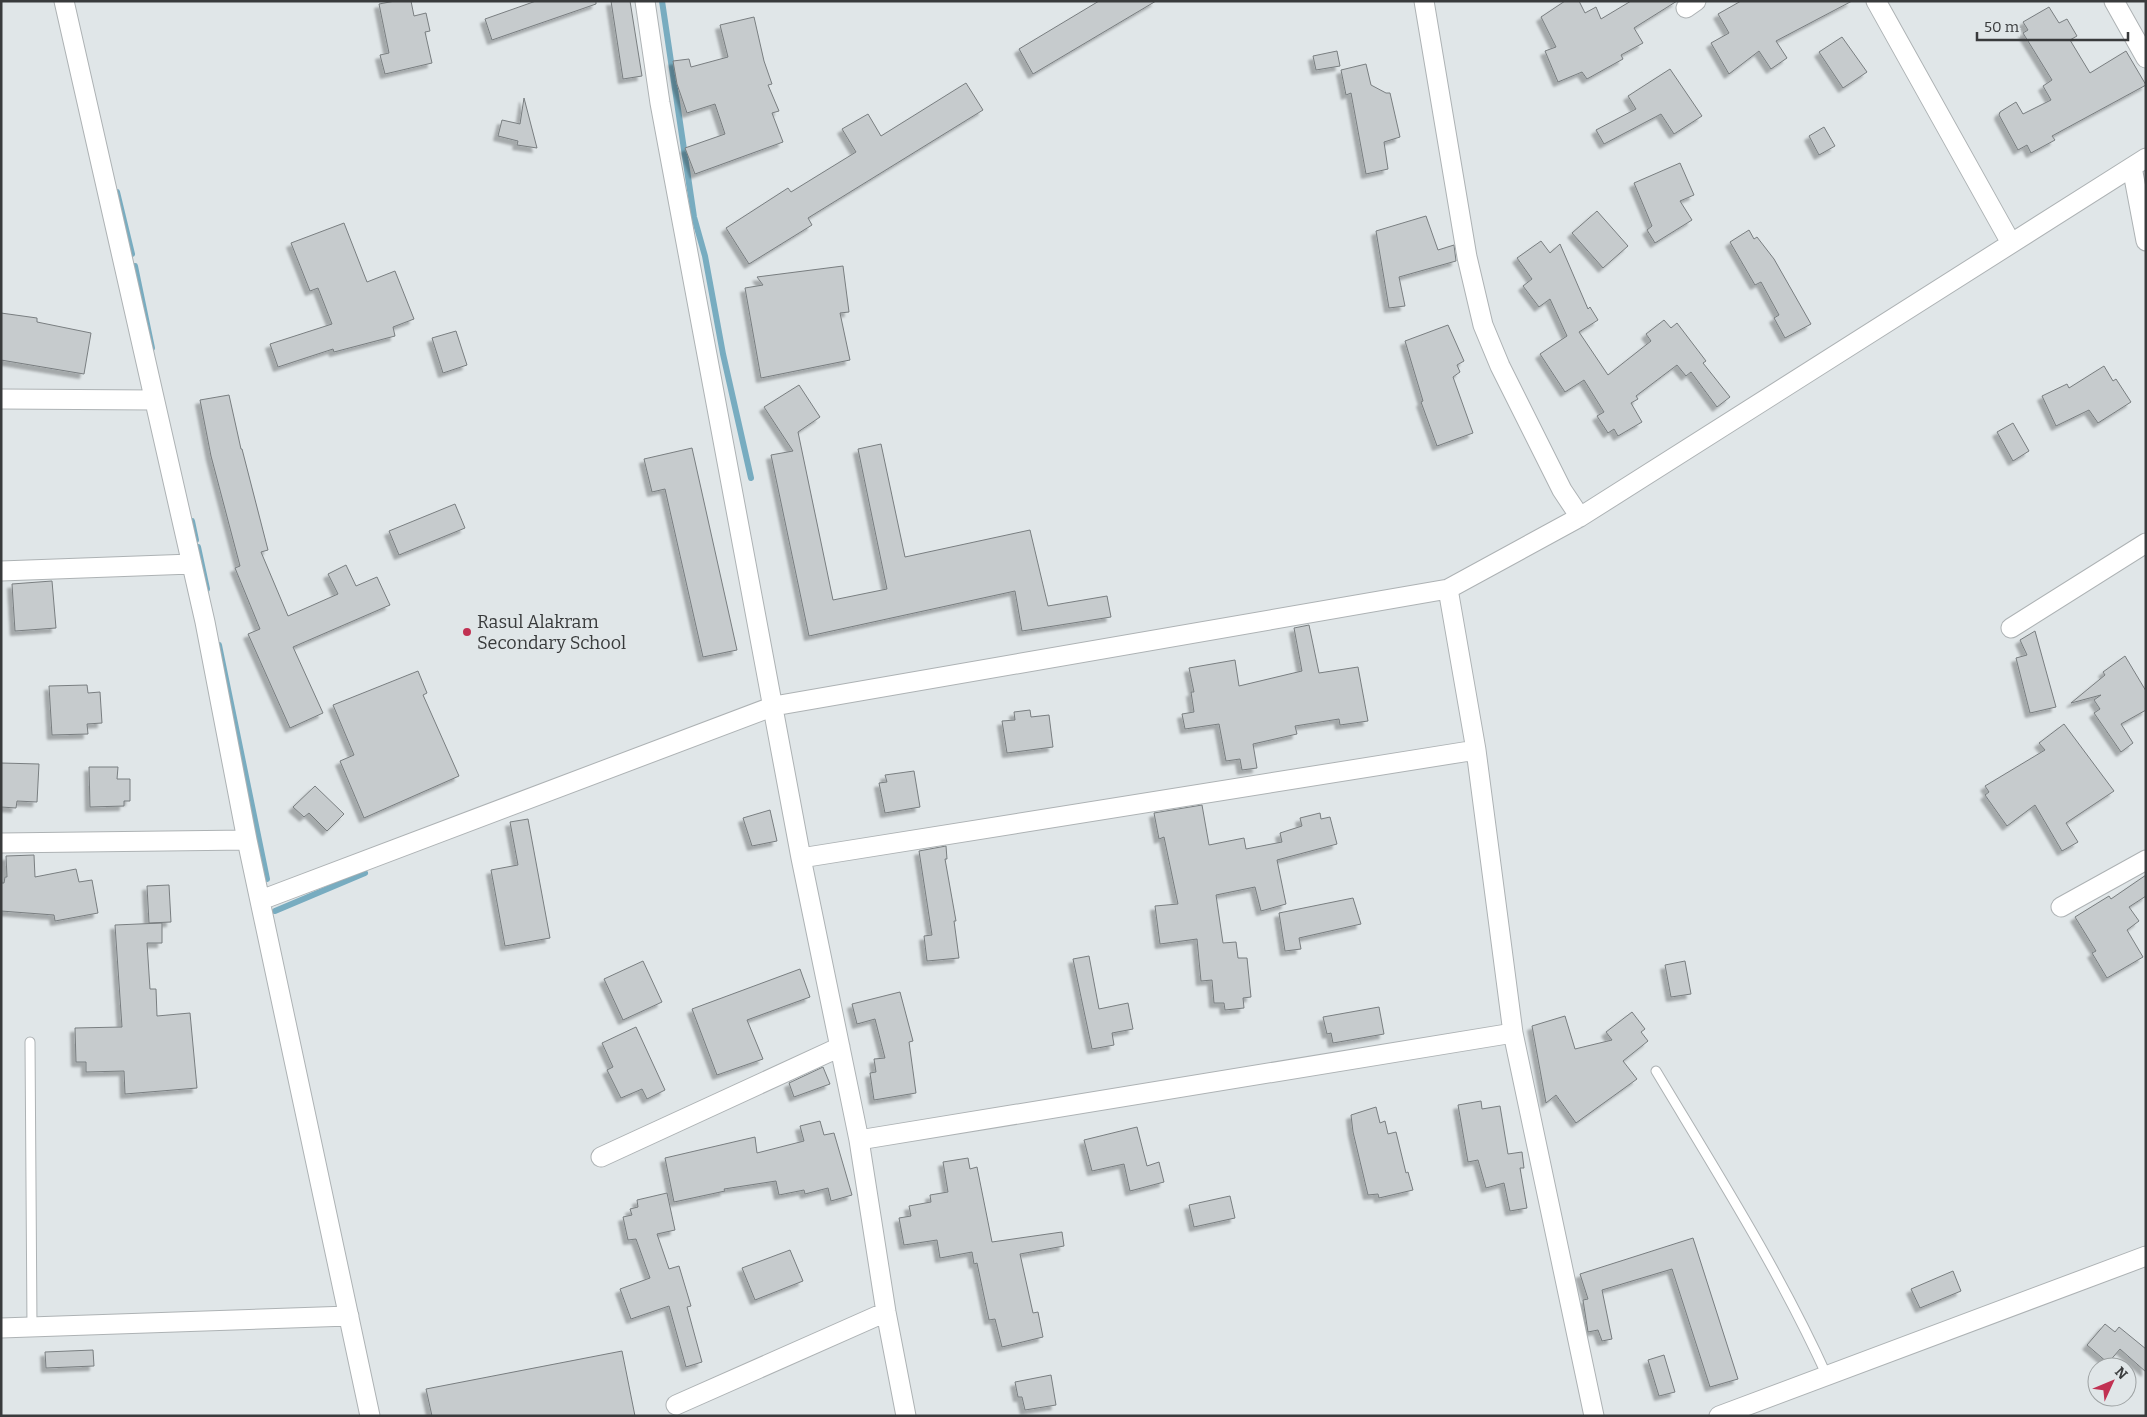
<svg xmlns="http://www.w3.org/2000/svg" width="2147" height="1417" font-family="Bitter,serif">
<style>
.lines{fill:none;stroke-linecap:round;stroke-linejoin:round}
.stream{stroke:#78acc0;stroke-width:6}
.building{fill:#c6cbcd;stroke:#797e80;filter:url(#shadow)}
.lane-casing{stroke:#adb2b4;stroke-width:11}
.street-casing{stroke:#adb2b4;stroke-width:21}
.lane{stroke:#fff;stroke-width:9}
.street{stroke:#fff;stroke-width:19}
.poi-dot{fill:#c13152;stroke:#e0e6e8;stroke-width:2}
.labels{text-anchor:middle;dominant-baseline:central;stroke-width:5;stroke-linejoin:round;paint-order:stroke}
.poi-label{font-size:18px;fill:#393b3c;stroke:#e0e6e8;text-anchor:start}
</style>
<defs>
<filter id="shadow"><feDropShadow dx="-4.5" dy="4.5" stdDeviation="1" flood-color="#0004"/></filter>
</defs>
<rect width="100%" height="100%" fill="#e0e6e8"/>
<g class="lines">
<path class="stream" d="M662,1L694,217L705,256L723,354L751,478
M117,192L132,254
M135,266L152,348
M192,521L196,540
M198,547L207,589
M219,645L267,879
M275,911L365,873"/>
</g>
<path class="building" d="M395,1H411L414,16L426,13L430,31L425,32L432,63L385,74L380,55L389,53L379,4Z
M536,1H596V4L492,40L485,19Z
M611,1H630L642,76L623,79Z
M1099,1H1156L1033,74L1019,49Z
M1565,1H1579L1585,13L1596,7L1601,19L1631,1H1677L1634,28L1643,43L1621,55L1623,59L1587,79L1582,72L1558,82L1545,51L1556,47L1541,17Z
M1741,1H1852L1776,41L1787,58L1771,69L1759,51L1729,74L1711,43L1729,33L1718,14Z
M2049,7L2059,23L2067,19L2077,36L2070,40L2090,73L2126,51L2146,85L2052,136L2055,140L2031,153L2027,145L2018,150L1999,115L2000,112L2016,102L2023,114L2051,100L2043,86L2052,80L2023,33L2028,30L2023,22Z
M754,17L764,61L772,84L768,85L779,111L772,113L783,142L695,174L685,148L725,134L715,104L687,113L677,84L673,61L689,59L691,67L728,57L720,25Z
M1842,37L1867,72L1843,88L1819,52Z
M1337,51L1340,66L1316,70L1313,56Z
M1366,64L1371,85L1386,93H1390L1400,137L1384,142L1388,169L1366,174L1351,93L1346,95L1341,70Z
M1670,69L1702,116L1674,134L1661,114L1604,144L1596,130L1636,109L1628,96Z
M966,83L983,110L808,218L812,225L749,264L726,228L788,188L791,192L856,152L842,129L868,114L881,136Z
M524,98L537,148L517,145L518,141L498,136L502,120L520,124Z
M1824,127L1835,146L1819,155L1809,136Z
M1680,163L1694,195L1680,201L1692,220L1655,243L1647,230L1652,226L1634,183Z
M1597,211L1628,246L1603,268L1572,233Z
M1426,216L1438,250L1454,245L1456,261L1399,277L1405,306L1389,308L1376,231Z
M344,223L367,282L395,271L414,319L393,327L395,336L334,352L333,349L278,367L270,344L332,324L318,288L310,291L291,243Z
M1749,230L1754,239L1757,237L1774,259L1811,324L1785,338L1774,318L1779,315L1761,282L1755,285L1730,242Z
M1541,241L1550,253L1560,244L1588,309L1590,307L1598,320L1579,332L1608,375L1651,341L1646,334L1664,320L1671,328L1677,323L1706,361L1703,363L1730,397L1717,407L1691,372L1686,376L1677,365L1636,396L1638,399L1631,403L1642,422L1618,436L1614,429L1608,433L1597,416L1604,412L1584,380L1565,392L1540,354L1567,336L1550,299L1539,307L1523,286L1532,279L1517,258Z
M843,266L849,312L840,313L850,360L761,378L745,288L763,285L757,277Z
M1,313L37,318V322L91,333L84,374L1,360Z
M1448,325L1464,361L1457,365L1460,372L1453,377L1473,433L1437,446L1421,402L1423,401L1405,341Z
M456,331L467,365L443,373L432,338Z
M2104,366L2113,381L2116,379L2131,402L2098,423L2089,410L2056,426L2042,396L2067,384L2069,388Z
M799,385L820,417L798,432L833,600L887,589L858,449L881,444L905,557L1030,530L1048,606L1107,596L1111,617L1022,631L1015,591L809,636L771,455L793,451L764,407Z
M229,395L241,449H242L268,550L261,552L288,616L338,594L328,574L346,565L356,586L377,577L390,605L293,647L323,713L290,728L248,634L260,629L235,568L240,566L211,456L200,400Z
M2013,423L2029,451L2013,461L1997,432Z
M692,448L737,650L703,657L665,489L652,492L644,459Z
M455,504L465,528L399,555L389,531Z
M52,581L56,628L15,631L12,584Z
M1309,625L1319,673L1358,667L1368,721L1340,725L1339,719L1295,726L1297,734L1253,744L1257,768L1242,770L1240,759L1226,761L1219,724L1185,729L1182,714L1194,712L1191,692H1194L1189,668L1235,660L1239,686L1302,671L1294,628Z
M2035,631L2056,707L2030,713L2016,658L2027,655L2020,640Z
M2125,656L2146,691V710L2121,724L2133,743L2121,752L2094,713L2100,709L2094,700L2101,695L2071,703L2105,675L2103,672Z
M418,671L427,693L423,695L459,776L364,818L340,761L354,755L333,705Z
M87,685L88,693L100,692L102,723L87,724L88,734L52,735L49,686Z
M1030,710L1031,717L1049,715L1053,747L1007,753L1002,721L1015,720L1014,712Z
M2064,724L2114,791L2066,823L2078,842L2062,851L2035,805L2007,826L1985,795L1989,792L1985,786L2045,750L2039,743Z
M1,763L39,764L37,802L17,801L16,808L1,807Z
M89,767H118L117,779H130V801H124V806L90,807Z
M914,771L920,807L885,813L879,783L887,782L885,775Z
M315,786L344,814L327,831L309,813L304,817L293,807Z
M1202,805L1209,845L1244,838L1246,849L1282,842L1280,833L1302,826L1300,818L1320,813L1321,819L1330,817L1337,844L1277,860L1286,904L1261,911L1255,887L1216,895L1223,943L1236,942L1238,958H1247L1251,997L1243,998L1244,1008L1225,1010L1224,1003H1214L1212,980L1201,981L1197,939L1160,944L1155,906L1178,904L1164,837L1159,839L1154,813Z
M770,810L777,841L752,846L743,818Z
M528,819L550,938L505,946L491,870L518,865L510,822Z
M946,846L947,859H945L956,921H954L959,958L927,961L924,936L932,935L919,851Z
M34,855L35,877L76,869L79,882L92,880L98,913L55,921L54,915L1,911V883H4L5,877H7L6,856Z
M2146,875V896L2129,907L2139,921L2127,930L2143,957L2107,978L2092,953L2096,951L2075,917L2109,896L2111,899Z
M169,885L171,922L149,923L147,886Z
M1353,898L1361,924L1299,938L1301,949L1285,951L1279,913Z
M162,923V943H147L150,989H156L157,1016L190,1013L197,1088L125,1094L124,1071L86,1072V1062H76L75,1028L122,1027L115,925Z
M1089,956L1099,1009L1128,1003L1133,1029L1112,1033L1114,1045L1092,1049L1073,959Z
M643,961L662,1002L623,1020L604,979Z
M1685,961L1691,994L1671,997L1665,965Z
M800,969L810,997L747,1020L763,1059L717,1075L692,1009Z
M900,992L913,1041L909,1042L916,1093L874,1100L870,1073L876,1072L874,1059L885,1058L875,1019L857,1024L852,1004Z
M1379,1007L1384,1034L1333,1043L1331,1033L1327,1034L1323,1017Z
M1632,1012L1645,1029L1641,1032L1648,1041L1623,1061L1637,1079L1576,1123L1556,1095L1546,1103L1532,1026L1565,1016L1575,1049L1612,1040L1606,1032Z
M636,1027L665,1090L647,1099L642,1089L621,1098L607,1070L613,1067L602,1043Z
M823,1067L830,1084L794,1097L789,1083Z
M1481,1101L1482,1109L1500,1106L1508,1154L1522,1152L1524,1168H1520L1527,1208L1510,1211L1504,1183L1486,1188L1478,1160L1468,1162L1458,1105Z
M1376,1107L1380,1123L1385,1121L1388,1134L1396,1132L1406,1173L1408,1172L1413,1190L1379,1198L1378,1194L1368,1195L1353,1132L1351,1115Z
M820,1121L824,1135L834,1133L852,1195L831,1201L828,1188L805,1194L804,1190L779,1195L776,1181L724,1189L725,1191L674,1202L665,1158L755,1137L757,1153L804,1141L800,1126Z
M1137,1127L1147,1166L1159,1162L1164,1182L1130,1191L1124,1164L1092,1171L1084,1140Z
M968,1158L970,1169L977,1167L992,1242L1062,1232L1064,1246L1020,1254L1033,1313L1038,1312L1043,1337L1002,1347L995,1319L989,1320L977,1263L974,1264L972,1252L940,1258L937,1240L904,1245L899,1218L911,1216L909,1206L931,1202L930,1195L948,1192L943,1162Z
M667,1193L675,1230L657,1234L669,1269L679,1266L691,1306L687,1307L702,1362L686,1367L669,1306L631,1319L620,1289L650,1278L636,1239L628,1240L623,1217L632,1215L630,1209L638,1207L637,1200Z
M1230,1196L1235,1218L1194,1227L1189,1205Z
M1693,1238L1738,1379L1710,1387L1672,1269L1602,1290L1612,1339L1602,1341L1598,1330L1588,1332L1583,1300L1588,1299L1580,1274Z
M790,1250L803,1281L755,1300L742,1268Z
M1953,1271L1961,1291L1920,1308L1911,1289Z
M2105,1324L2115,1332L2119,1327L2146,1349V1372L2120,1349L2108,1363L2087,1345Z
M93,1350L94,1366L46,1368L45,1352Z
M622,1351L635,1416H432L426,1389Z
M1664,1355L1675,1392L1659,1396L1648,1360Z
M1051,1375L1056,1405L1025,1410L1022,1397H1018L1015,1382Z"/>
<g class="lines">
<g class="lane-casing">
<path id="lane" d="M30,1042L32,1327
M1656,1071C1716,1171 1779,1270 1827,1376"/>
</g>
<g class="street-casing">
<path id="street" d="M64,1L205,622L247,840L370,1416
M645,1L660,103L801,858L859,1140L886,1312L906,1416
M1424,1L1467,257L1483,325L1500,366L1562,490L1580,517
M1876,1L2011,243
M2114,1L2146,58
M1686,8L1696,1
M2132,167L2146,241
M1,399L153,400
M1,571L192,564
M1448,589L1476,750L1513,1033L1594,1416
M2011,628L2146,543
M1,843L247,840
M801,858L1476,750
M261,900L774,706L1448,589L1580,517L2146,158
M2061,907L2146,860
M859,1140L1513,1033
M601,1157L840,1047
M1,1328L349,1316
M676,1405L886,1312
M1719,1416L2146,1256"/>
</g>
<use href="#lane" class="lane"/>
<use href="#street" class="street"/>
</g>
<circle class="poi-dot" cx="467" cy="632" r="5"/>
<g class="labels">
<g class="poi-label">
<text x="477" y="622">Rasul Alakram<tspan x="477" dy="21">Secondary School</tspan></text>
</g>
</g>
<rect width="2147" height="1417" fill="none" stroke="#393b3c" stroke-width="5"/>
<g transform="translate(2112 1382) rotate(46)"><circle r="24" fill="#e0e6e8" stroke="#9da2a3"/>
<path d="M0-4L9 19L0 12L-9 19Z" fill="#c13152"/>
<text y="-8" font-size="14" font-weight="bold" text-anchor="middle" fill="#393b3c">N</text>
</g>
<path d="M1977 32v8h151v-8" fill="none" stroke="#393b3c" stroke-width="2.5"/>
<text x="1984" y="32" font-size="15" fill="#393b3c" stroke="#e0e6e8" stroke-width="4" paint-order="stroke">50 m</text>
</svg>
